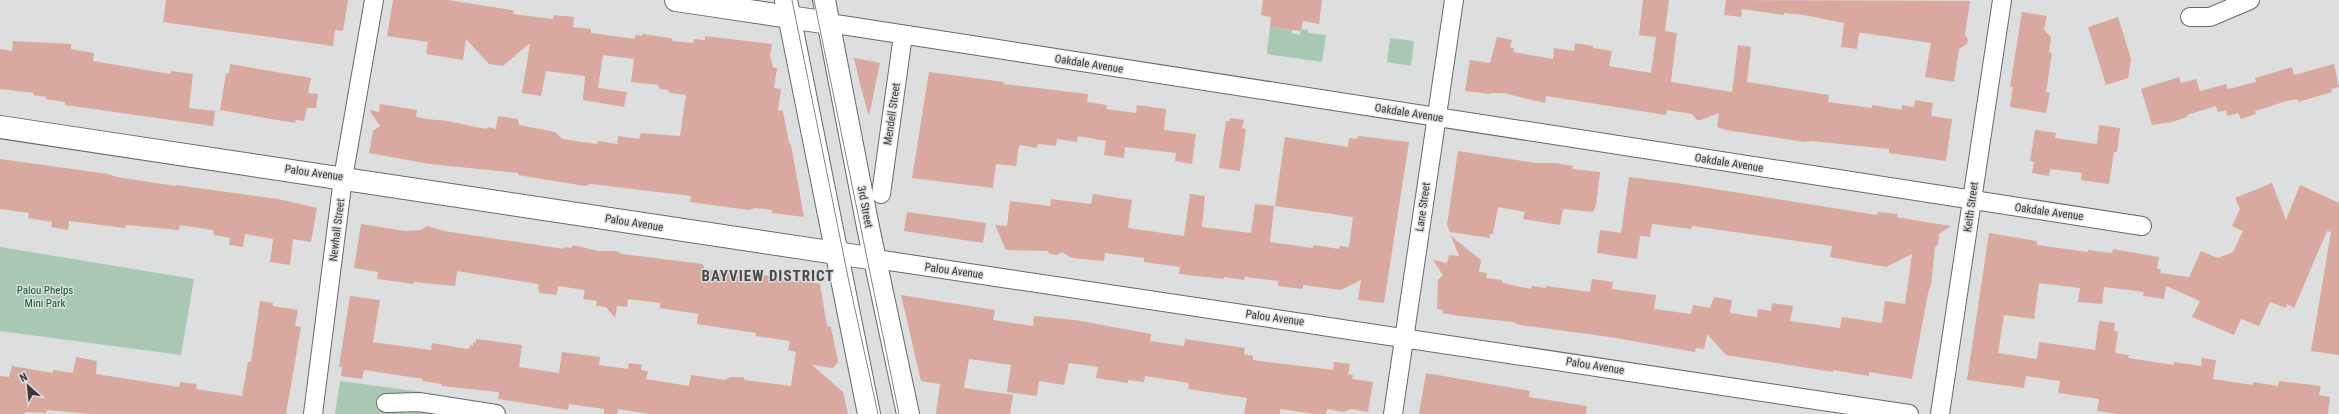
<svg xmlns="http://www.w3.org/2000/svg" width="2339" height="414" font-family="'Roboto Condensed',sans-serif">
<style>
.green{fill:#a8c8b4}
.building{fill:#d9a89e}
.lines{fill:none;stroke-linecap:round;stroke-linejoin:round}
.street-casing{stroke:#676968;stroke-width:20}
.secondary-casing{stroke:#676968;stroke-width:24}
.primary-casing{stroke:#676968;stroke-width:24}
.street{stroke:#fff;stroke-width:18}
.secondary{stroke:#fff;stroke-width:22}
.primary{stroke:#fff;stroke-width:22}
.tram{stroke:#838584;stroke-width:1}
.labels{text-anchor:middle;dominant-baseline:central;stroke-width:3;stroke-linejoin:round;paint-order:stroke}
.street-label{font-size:11px;fill:#393a3a;stroke:#dcdfdd}
.park-label{font-size:11px;fill:#105836;stroke:#dcdfdd}
.district-label{font-size:15px;font-weight:bold;letter-spacing:1px;fill:#484b49;stroke:#dcdfdd}
</style>
<rect width="100%" height="100%" fill="#dcdfdd"/>
<path class="green" d="M1270,27L1292,30V33L1300,35L1302,29L1308,30V33L1326,35L1322,62L1267,54Z
M1390,38L1414,41L1411,66L1387,62Z
M0,247L194,279L181,355L0,331Z
M340,381L422,392L418,411L435,414H335Z"/>
<path class="building" d="M166,0H348L343,31L335,30L333,46L163,22Z
M393,0H448L511,10L514,11L513,14L553,19L554,15L574,17L573,27L591,29V33L635,39V35L642,36V34L671,38L673,41L693,43L694,39L705,40V36L772,44L770,55L773,67L777,68L774,88L781,89L778,110L783,111L789,143L791,145L804,217L772,213V210L755,208L749,210L690,202L691,196L591,184L585,186L518,175V173L430,164L369,153L373,131L380,126L369,110L379,112L380,104L417,110L416,117L426,119L447,121L486,129L488,127L496,129L498,116L518,119L519,125L555,132L562,139L597,144L598,141L617,144L618,136L639,139L641,133L680,136L686,95L670,93L668,90L659,89L658,85L631,82L634,59L603,55L598,88L627,92L624,107L583,100L585,76L546,71L541,96L522,93L530,43L503,66L489,64L466,39L463,60L426,54L428,42L387,36Z
M1263,0H1322L1319,24L1303,21L1301,31L1270,27L1271,17L1261,15Z
M1643,0H1669L1665,31L1677,33L1671,82L1732,92L1738,45L1751,47L1747,82L1829,95L1828,102L1872,108V105L1902,110V105L1914,107L1915,100L1933,103L1931,116L1952,119L1946,161L1889,153V149L1812,141L1805,142L1726,130L1717,127L1719,113L1701,120H1697L1692,114L1667,110L1666,115L1546,96L1545,103L1503,93H1490V94L1465,91L1470,60L1490,63L1497,37L1512,40L1510,47L1514,48L1513,52L1553,59L1554,48L1574,51L1575,43L1593,46V48L1612,51L1609,66L1651,73L1656,37L1639,35Z
M1726,0L1970,1L1965,35L1968,39L1967,44L1959,49L1954,82L1925,77L1931,43L1863,33H1859L1857,49L1841,47L1844,23L1804,15L1784,13V15L1742,9L1741,17L1724,15Z
M2022,12L2047,16L2044,30L2051,37L2049,52L2052,53L2046,92L2050,93L2046,113L2010,107L2013,87H2010Z
M2118,17L2131,59L2128,78L2106,85L2088,27Z
M13,41L71,44V49L94,53L93,61L170,74L171,71L193,74L189,108L215,111L213,126L65,105V102L46,99V97L33,95L34,93L0,89V49L12,51Z
M854,58L880,63L869,116L860,84Z
M230,64L311,78L308,93L318,94L316,108H307L304,121L296,120L295,123L220,110L226,73H229Z
M2334,64L2339,87L2331,89L2332,92L2298,102V99L2287,101L2255,111L2256,114L2241,119L2238,113L2227,116L2226,110L2218,112L2216,106L2187,115V117L2172,122L2152,125L2141,89L2179,77L2181,83L2196,79L2200,91L2226,84L2228,89L2256,82L2255,78L2292,67L2294,75Z
M929,72L1004,82L1003,84L1088,94L1087,102L1107,105L1106,109L1136,113L1137,105L1166,109L1164,130L1196,134L1192,164L1175,161L1176,153L1125,147L1124,158L1104,155L1106,141L1078,136L1077,142L1057,139L1056,146L1038,144L1037,148L1019,145L1016,166L996,164L993,188L912,178Z
M1230,118L1244,120L1242,128L1246,129L1240,171L1219,168L1226,121H1230Z
M2099,125L2120,128L2117,152H2114L2109,184L2081,180L2082,173L2050,169L2049,176L2032,173L2034,162L2030,161L2035,130L2056,133L2055,138L2097,144Z
M1358,136L1409,142L1384,303L1358,300L1361,280L1341,290L1303,285V289L1278,286V281L1245,277L1244,280L1224,277V279L1179,274L1180,267L1144,262V258L1105,253L1104,261L1072,258L1062,252L1057,255L1049,254L1048,251L1006,250L995,225L1007,226L1010,201L1050,206L1051,199L1091,204L1093,194L1132,200L1128,228L1184,236L1190,194L1205,196L1202,227L1251,233L1255,204L1274,206L1270,242L1313,248L1314,245L1339,249L1340,246L1349,247L1353,217L1275,206L1285,137L1348,147L1349,138L1357,139Z
M1458,151L1536,163H1555L1573,166L1572,169L1600,172L1596,205L1593,212L1563,209L1560,225L1523,219L1525,212L1498,207L1493,234L1490,233V238L1450,232L1447,225Z
M0,159L108,174L117,177L176,186V185L278,199L317,208L311,242L293,239L290,265L270,262L273,239L245,234L243,247L229,245L230,238L214,235L213,230L180,225L179,230L126,225L125,228L69,221L68,230L51,227L52,222L28,218L29,213L0,209Z
M1629,177L1677,183L1877,215L1878,212L1898,214L1897,217L1907,219L1951,226L1939,234L1938,245L1935,247L1931,285L1928,293L1912,379L1869,372V376L1833,370V372L1726,355L1707,334L1704,349L1696,348L1695,352L1610,337L1520,325L1512,322L1459,316L1442,313L1443,310L1437,309L1438,280L1443,275L1433,260L1447,263L1449,255L1459,256L1451,236L1481,260L1479,272L1487,273L1486,278L1502,280V283L1531,289L1532,286L1546,288V286L1590,292L1592,279L1613,282L1612,289L1656,295L1654,309L1691,314L1693,305L1710,308L1714,297L1732,300L1730,313L1757,317L1758,309L1771,311L1772,303L1793,306L1790,321L1840,328L1842,317L1882,323L1885,301L1905,304L1912,254L1886,267L1830,257L1832,246L1692,226L1691,229L1652,224L1650,237L1640,236L1637,259L1597,253L1600,230L1621,233Z
M2272,183L2286,220L2300,185L2339,203V355L2311,351L2331,232L2327,231L2294,308L2287,304L2286,308L2270,302L2259,326L2241,319L2234,335L2192,317L2200,301L2166,286L2164,299L2143,296L2144,292L2104,287L2102,304L2078,302L2080,288L2039,283L2034,319L2004,315L1998,353L2037,359L2039,342L2095,350L2099,321L2115,323L2114,331H2118L2115,353L2129,355L2128,358L2174,365V362L2201,366L2202,358L2216,360L2213,379L2253,385V382L2278,386L2279,381L2321,386L2319,395L2330,397L2328,414H2118L2097,411L2099,399L2058,393L2060,381L2026,376L2024,388L1967,380L1989,233L2037,241V245L2088,252V250L2112,253L2113,249L2159,257L2157,269H2161L2160,273L2189,277L2201,251L2218,258L2233,252L2243,231L2232,226L2240,209L2235,198Z
M907,212L986,223L983,243L904,231Z
M361,224L405,231L421,230L427,226L444,231L564,249V247L571,248L573,245L598,251H616L622,254L703,264L704,268L720,272L744,276V273L788,278L792,282L797,280L820,284L827,326L831,327L838,362L833,368L812,365L843,392L848,414H649L618,409L617,414H604V409L569,404L568,410L498,399L499,392L441,386L442,384L422,381L423,379L364,370L362,379L341,376L342,367H339L350,296L380,300L373,342L431,350L432,343L467,349L470,348V345L473,346V342L476,343V339L522,345L519,367L559,373L562,352L600,357L599,365L628,369L629,363L642,365L641,370L648,371L646,379L689,386L691,375L725,380L730,377H743L745,380L791,386L796,352L788,350L790,341L755,336L756,333L697,324L698,314L660,308V303L628,299L627,307L617,306L615,318L606,307L596,306L597,301L583,299L585,290L558,286L557,295L539,293L538,284L457,271L455,286L414,282V284L377,279L378,272L354,268Z
M901,295L995,310L993,320L1033,326L1034,316L1075,320L1151,334L1150,341L1184,346L1185,339L1245,348L1244,354L1253,356V360L1333,370L1334,362L1350,364L1348,374L1353,375L1352,379L1373,382L1368,412L1351,409L1344,412L1327,409L1326,414H1314L1280,409V414H1244L1247,398L1188,389L1189,383L1145,376L1144,382L1128,380V383L1096,378L1098,367L1069,363L1064,385L1039,381L1037,396L1007,392L1011,365L969,359L964,388L1013,395L1010,414H936L940,384L921,381Z
M260,301L273,303V306L298,310L295,326L301,327L286,414H90L47,410L46,413L25,412V414H0V376L9,377L12,366L53,373V370L73,373L76,357L97,361L96,374L179,387L180,382L197,384L196,389L242,396L248,362H251Z
M1426,373L1530,391L1529,397L1587,406L1586,414H1419Z"/>
<g class="lines">
<g class="street-casing">
<path id="street" d="M2190,17H2210L2250,0
M829,23L2142,226
M881,194L903,35
M876,259L1909,414
M386,403L419,402L496,414
M313,414L343,178L374,0
M1393,414L1454,0
M1940,414L2002,0"/>
</g>
<g class="secondary-casing">
<path id="secondary" d="M676,0L829,23
M0,127L876,259"/>
</g>
<g class="primary-casing">
<path id="primary" d="M786,0L869,414
M824,0L868,227L908,414"/>
</g>
<use href="#street" class="street"/>
<use href="#secondary" class="secondary"/>
<use href="#primary" class="primary"/>
<path class="tram" d="M792,0L849,282L878,414
M814,0L899,414"/>
</g>
<g class="labels">
<g class="street-label">
<text transform="translate(1089 64) rotate(9)">Oakdale Avenue</text>
<text transform="translate(1409 113) rotate(9)">Oakdale Avenue</text>
<text transform="translate(892 114) rotate(-82)">Mendell Street</text>
<text transform="translate(1729 163) rotate(9)">Oakdale Avenue</text>
<text transform="translate(314 173) rotate(8)">Palou Avenue</text>
<text transform="translate(865 207) rotate(79)">3rd Street</text>
<text transform="translate(1423 207) rotate(-82)">Lane Street</text>
<text transform="translate(1971 207) rotate(-82)">Keith Street</text>
<text transform="translate(2049 212) rotate(8)">Oakdale Avenue</text>
<text transform="translate(634 223) rotate(9)">Palou Avenue</text>
<text transform="translate(337 230) rotate(-83)">Newhall Street</text>
<text transform="translate(954 271) rotate(8)">Palou Avenue</text>
<text transform="translate(1275 318) rotate(8)">Palou Avenue</text>
<text transform="translate(1595 366) rotate(9)">Palou Avenue</text>
</g>
<g class="park-label">
<text x="45" y="290">Palou Phelps<tspan x="45" dy="13">Mini Park</tspan></text>
</g>
<g class="district-label">
<text x="768" y="276">BAYVIEW DISTRICT</text>
</g>
</g>
<g transform="translate(28 386) rotate(333)" stroke="#dcdfdd" stroke-width="3" paint-order="stroke">
<path d="M0-3L7 15L0 10L-7 15Z" fill="#393a3a"/>
<text y="-6" font-size="11" font-weight="bold" text-anchor="middle" fill="#393a3a">N</text>
</g>
</svg>
